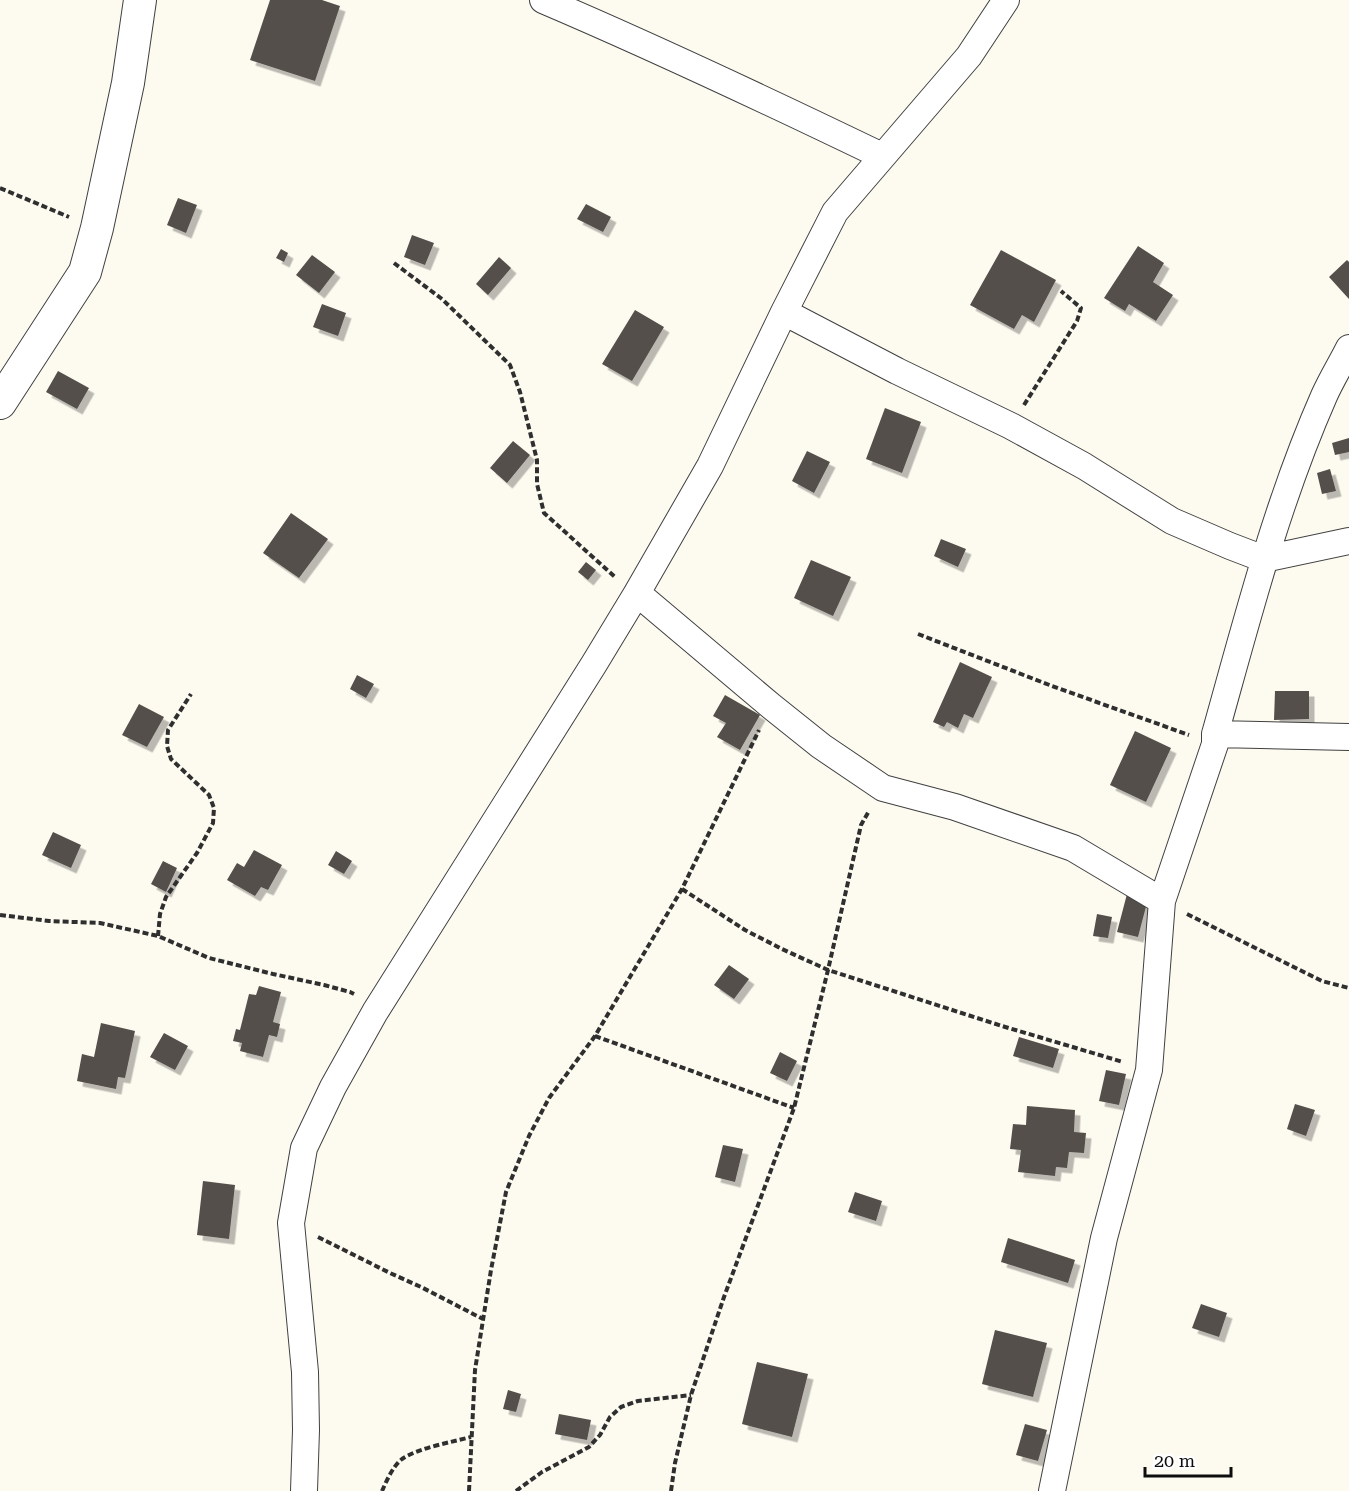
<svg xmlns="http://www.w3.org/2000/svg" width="1349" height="1491" font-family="'Roboto Serif',serif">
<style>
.building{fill:#554f4b;filter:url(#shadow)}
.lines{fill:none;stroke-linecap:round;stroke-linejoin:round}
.minor-casing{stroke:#404040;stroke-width:28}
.tertiary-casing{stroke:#404040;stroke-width:34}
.path{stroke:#2f2f2f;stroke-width:4;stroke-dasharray:6 3;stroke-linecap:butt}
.minor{stroke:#fff;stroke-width:26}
.tertiary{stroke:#fff;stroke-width:32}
</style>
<defs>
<filter id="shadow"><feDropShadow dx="5.5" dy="5.5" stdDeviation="0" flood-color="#0004"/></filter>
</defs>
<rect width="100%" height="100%" fill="#fdfbf0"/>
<path class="building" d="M270,0H322L340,6L315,81L250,60Z
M178,198L197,205L186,233L167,225Z
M586,204L611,217L603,232L577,219Z
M412,235L434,243L425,265L404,257Z
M1138,246L1164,263L1153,282L1173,295L1156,321L1129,304L1125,311L1104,298Z
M281,249L288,253L284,262L276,258Z
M1001,250L1056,280L1034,322L1022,315L1014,329L970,305Z
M312,255L335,272L319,293L296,275Z
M499,257L511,268L488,295L476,284Z
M1347,260L1349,262V299L1329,277Z
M322,304L346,313L338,336L313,327Z
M635,310L664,327L632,381L602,364Z
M58,371L89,388L77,409L46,392Z
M885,408L921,422L902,473L866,459Z
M1349,438V452L1335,455L1332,443Z
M513,441L530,455L507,483L490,468Z
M807,451L830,462L814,493L792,481Z
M1330,469L1336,491L1322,494L1317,473Z
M291,513L328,539L299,578L263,553Z
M941,539L966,549L958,567L934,556Z
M811,560L851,577L833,616L794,598Z
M586,562L596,570L588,580L578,572Z
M960,662L992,677L973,718L964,714L958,728L947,722L944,727L933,722Z
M357,675L374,684L366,698L350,689Z
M1275,691H1309V719L1274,720Z
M725,695L760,715L740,750L717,737L726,723L713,716Z
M139,704L164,717L147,747L122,735Z
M1135,731L1171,748L1146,802L1110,785Z
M53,832L81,845L71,868L42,855Z
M254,850L282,865L268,890L261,887L255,896L227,880L237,863L244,867Z
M336,851L352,861L344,874L328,865Z
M163,861L177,868L166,892L151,884Z
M1127,894L1148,899L1138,937L1117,932Z
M1097,914L1112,917L1108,938L1093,936Z
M729,965L749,979L734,999L714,985Z
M259,986L281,992L273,1022L280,1024L277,1037L269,1035L263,1057L240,1051L242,1043L233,1041L236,1029L240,1030L249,994L256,995Z
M101,1023L135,1031L125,1078L118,1077L116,1089L77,1081L82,1054L94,1057Z
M164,1033L188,1046L175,1070L150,1057Z
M1019,1037L1059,1049L1053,1068L1013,1056Z
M780,1052L797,1061L787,1081L770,1073Z
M1106,1070L1126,1074L1119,1105L1099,1101Z
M1295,1104L1315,1110L1306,1136L1287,1129Z
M1027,1106L1075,1110L1074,1132L1086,1133L1084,1153L1069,1152L1067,1168L1056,1167L1055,1176L1018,1172L1021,1150L1010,1149L1013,1124L1026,1125Z
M723,1145L743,1149L735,1182L715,1177Z
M203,1181L235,1185L229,1239L197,1235Z
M855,1192L882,1201L876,1221L848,1212Z
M1008,1238L1075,1260L1068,1283L1001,1262Z
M1201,1304L1227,1313L1219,1337L1192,1328Z
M995,1330L1047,1343L1033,1397L982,1384Z
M757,1362L808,1374L792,1437L742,1424Z
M508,1390L521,1394L516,1412L503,1409Z
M559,1414L591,1420L587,1440L555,1434Z
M1025,1424L1047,1430L1038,1461L1016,1455Z"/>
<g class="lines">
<g class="minor-casing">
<path id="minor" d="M543,0C658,49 770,102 882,156
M784,312L897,371L1011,426L1084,466L1172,521L1230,546L1264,559L1349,541
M637,593L771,706L821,746L883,788L955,807L1073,848L1162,901
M1215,734L1349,737
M304,1491L306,1430L305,1372L291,1223L304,1148L333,1087L375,1012L594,664L637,593L710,466L784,312L835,212L969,56L1006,0
M1052,1491L1104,1238L1149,1070L1162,901L1215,744V734C1247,620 1276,505 1324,396C1331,380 1341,364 1349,348"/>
</g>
<g class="tertiary-casing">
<path id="tertiary" d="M0,403L85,272L97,228L128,83L140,0"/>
</g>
<path class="path" d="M0,188L69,217
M394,263L442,299L510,365L520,392L537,460V484L544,513L615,577
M1024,405L1077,321L1081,308L1061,291
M918,634L1052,686L1189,735
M682,889L745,930L782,949L828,970L1002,1026L1123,1062
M1187,914L1322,981L1349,988
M0,915L49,921L100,923L158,936L209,958L273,974L324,985L350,992L354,994
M158,936L160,914L166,897L197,853L213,823L214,808L209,795L171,759L167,746L168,730L191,694
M595,1036L794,1108
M318,1237L390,1273L421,1287L483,1319
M382,1491C387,1480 393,1466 402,1459C418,1448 452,1442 471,1437
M469,1491L475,1370L491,1270L506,1192L529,1136L549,1098L595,1036L682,889L759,730
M516,1491L542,1472L589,1447L600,1435L610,1417L621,1407L638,1401L691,1395
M671,1491L675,1463L691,1395L724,1297L794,1108L828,970L861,825L869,811"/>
<use href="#minor" class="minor"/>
<use href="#tertiary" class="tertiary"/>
</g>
<path d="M1145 1467v9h86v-9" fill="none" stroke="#0d0d0d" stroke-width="3"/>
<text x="1154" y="1467" font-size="18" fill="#0d0d0d" stroke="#ffffff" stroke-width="4.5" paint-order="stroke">20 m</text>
</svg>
